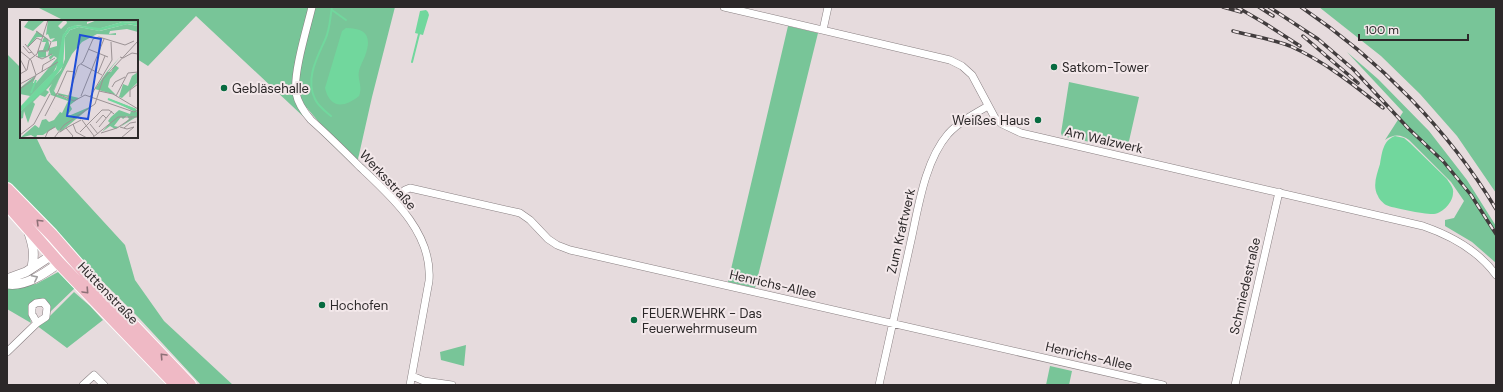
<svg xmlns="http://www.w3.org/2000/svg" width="1503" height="392" font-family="'DM Sans',sans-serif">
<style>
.green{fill:#78c598}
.water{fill:#71d79d}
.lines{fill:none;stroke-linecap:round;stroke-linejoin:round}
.stream{stroke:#71d79d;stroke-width:2}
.minor-casing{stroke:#887f81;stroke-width:8}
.tertiary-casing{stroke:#887f81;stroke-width:10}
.primary-casing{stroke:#fff;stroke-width:14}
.minor{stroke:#fff;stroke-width:7}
.tertiary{stroke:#fff;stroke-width:9}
.primary{stroke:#efb9c5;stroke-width:12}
.rail-casing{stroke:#413c3d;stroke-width:3.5}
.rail{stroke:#f3e8ea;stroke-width:2;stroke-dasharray:6;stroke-linecap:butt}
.oneway{stroke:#8e7077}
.oneway2{stroke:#a09e9f}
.poi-dot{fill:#076b40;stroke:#f3e8ea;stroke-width:1.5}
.labels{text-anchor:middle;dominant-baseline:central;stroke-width:4;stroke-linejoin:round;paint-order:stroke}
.poi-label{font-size:13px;fill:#2c2829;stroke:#f3e8ea;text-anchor:start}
.street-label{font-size:13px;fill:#2c2829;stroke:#f3e8ea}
.inset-river{fill:none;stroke:#71d79d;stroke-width:2}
.inset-road{fill:none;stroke:#9c9395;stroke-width:1}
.view{fill:#1d4ed8;fill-opacity:0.15;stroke:#1d4ed8;stroke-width:2}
.inset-edge{fill:none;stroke:#2c2829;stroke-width:2}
</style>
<rect width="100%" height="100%" fill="#e6dbdd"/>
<path class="green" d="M37,7H395L372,97L356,168L318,131L323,127L307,108V120L196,16L148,66L137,59V21H65Z
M1319,7H1496V193L1457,136L1420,94L1381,56Z
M788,26L818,33L755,288L728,282Z
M1347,52L1378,79L1429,131L1467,180L1496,226V263L1472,242L1445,226V220L1454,218L1464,201L1451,182L1409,140C1401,134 1393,134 1385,140L1403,112Z
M7,54L21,68V102L19,107L21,111V137H36L47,160L125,245L135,280L164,321L233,385H201L139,318L81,260L7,181Z
M1069,82L1139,97L1127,150L1062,136L1061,133Z
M60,271L77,286L49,313L39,299C26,303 29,311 31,323L7,309V287L36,284Z
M74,292L90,306L103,320L67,348L36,325L46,320Z
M466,345L464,366L441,360L440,352Z
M1050,366L1072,371L1069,385H1046Z"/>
<path class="water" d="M426,10L428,12L429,15L423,35L415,33L420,11Z
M346,28C367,28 372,37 365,56C363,61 360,66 359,71C357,80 363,85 359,96C344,108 330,109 325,88L342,31Z
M1395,136L1404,138L1410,143L1447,179C1450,184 1454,188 1453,193C1453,202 1443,213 1434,214C1428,215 1392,208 1386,205C1383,203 1379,199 1378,196C1372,186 1377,174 1380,164C1382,153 1383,140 1395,136Z"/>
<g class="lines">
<path class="stream" d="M332,10L346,20
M412,62L419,34
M331,116C325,111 318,106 315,99C305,79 317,58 325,40C330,30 330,18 332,7"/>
<g class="minor-casing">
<path id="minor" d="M312,7C307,28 293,73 296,93C298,104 304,112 311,120C328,135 344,151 360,167C392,197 433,233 429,281L410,385
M724,7L950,60L962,66L972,75L995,118L1002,124L1021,133L1423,226C1452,236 1478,250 1496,275
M823,30L828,7
M393,199L405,190L410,188L520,213L530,220L548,239L557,245L570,250L1163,385
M7,352L37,323L46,317L47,307L43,302L36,303L32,306V314L37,323
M412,376L424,381L452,385
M83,385L94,375L104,385
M879,385C889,338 900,292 910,245C918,210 924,162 948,134C959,122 974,114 988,106
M1235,385L1279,192"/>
</g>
<g class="tertiary-casing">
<path id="tertiary" d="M28,230C33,245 35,252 32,268
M7,279L26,272L52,255
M7,284C26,287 45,273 59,263"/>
</g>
<g class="primary-casing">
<path id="primary" d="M7,189L52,235L108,299L190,385
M7,204L59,263L176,385"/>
</g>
<use href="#minor" class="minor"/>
<use href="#tertiary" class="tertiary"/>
<use href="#primary" class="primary"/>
<g class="rail-casing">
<path id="rail" d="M1223,7L1241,12
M1237,7L1266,24L1300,46
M1259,7L1273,16
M1269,7L1318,39L1353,69L1408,128L1443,161L1471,195L1496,234
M1301,7C1378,59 1448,129 1496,209
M1233,31C1252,36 1272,39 1290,46C1324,61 1354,85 1383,108
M1303,36L1358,83"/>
</g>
<use href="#rail" class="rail"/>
</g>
<defs><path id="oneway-chevron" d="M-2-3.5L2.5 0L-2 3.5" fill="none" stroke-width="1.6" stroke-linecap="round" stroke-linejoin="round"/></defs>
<g class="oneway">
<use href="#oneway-chevron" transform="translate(39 222) rotate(-135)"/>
<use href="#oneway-chevron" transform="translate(86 291) rotate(47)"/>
<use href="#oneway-chevron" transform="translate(163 356) rotate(-133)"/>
</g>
<use class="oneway2" href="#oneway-chevron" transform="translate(35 278) rotate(-27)"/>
<g class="poi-dot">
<circle cx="1054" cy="67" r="4"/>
<circle cx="224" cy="88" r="4"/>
<circle cx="1038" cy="120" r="4"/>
<circle cx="322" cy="305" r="4"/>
<circle cx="634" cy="320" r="4"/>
</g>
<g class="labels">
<g class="poi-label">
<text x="1062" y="67">Satkom-Tower</text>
<text x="232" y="88">Gebläsehalle</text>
<text x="1030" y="120" text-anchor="end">Weißes Haus</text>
<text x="330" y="305">Hochofen</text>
<text x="642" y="313">FEUER.WEHRK - Das<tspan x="642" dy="15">Feuerwehrmuseum</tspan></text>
</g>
<g class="street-label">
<text transform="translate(1104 140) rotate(13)">Am Walzwerk</text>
<text transform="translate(388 180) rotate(47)">Werksstraße</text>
<text transform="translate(901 231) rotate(-77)">Zum Kraftwerk</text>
<text transform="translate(773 284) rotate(13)">Henrichs-Allee</text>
<text transform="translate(1245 286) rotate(-77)">Schmiedestraße</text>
<text transform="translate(108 293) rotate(46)">Hüttenstraße</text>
<text transform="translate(1089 356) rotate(13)">Henrichs-Allee</text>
</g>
</g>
<g transform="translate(20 20)">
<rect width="118" height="118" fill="#e6dbdd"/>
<path d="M9,0H25L13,11L4,7ZM28,0L43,1L38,6L41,9L47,3L46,0H76L67,2V4L77,0H118V3L102,2L78,9L57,5L48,8L43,16L39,41L33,53L0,87L10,76L0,74V68L16,55L13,63H16L37,38L34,36L30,40L29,37L33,34L28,36L29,30L26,31V28V36L28,37L18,38V31L25,32L18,31L23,30L26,22H22L24,17H17L8,27L7,26L17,11L28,19L30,28L37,26V21L31,22L35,18L30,19L28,14L26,15ZM107,4L118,6V12L107,9L90,11L89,14L96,13V15L77,14L62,22L52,34L31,75L29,69L32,64L26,70L29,72L25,77L20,75L13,82L15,84L8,103L4,91L3,98L0,99V92L41,50L45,39V17L50,10L59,7L80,11ZM100,37L88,52H91L95,45L99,48L90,59L88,67L96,75L75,69L86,53ZM118,52V62L102,78L99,77L103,64L108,66L112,56ZM39,60L34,71L36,74L39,75L46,78L47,79L48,77L39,75L38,73L59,78L50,85L52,89L46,97L72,86L39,113L41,109L38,111L35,107L23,115H17L16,118L11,115L0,118L15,105L19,108L22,100L26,99L29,102L34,100L40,92L31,87L42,93L48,81L31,75ZM87,78L116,89L118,96L100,107L109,99L107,96L103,99L101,97L94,106L99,107L95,109L90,106L82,112L90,103L88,101L91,97L99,90L110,94L111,91L115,92Z" fill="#78c598"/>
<path d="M102,2L117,3L118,6L108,4L79,11L59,7L50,10L45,17L43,46L25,70L0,92V87L36,49L44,8L43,15L48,8L55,5L80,8Z" fill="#71d79d"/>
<path class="inset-river" d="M11,73L16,60M88,79L116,90"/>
<path class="inset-road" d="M16,11L31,22L28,31H18M5,24L15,36M3,26L9,33L12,32M8,27L17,18L21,20M68,29L88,37M0,31L11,40L16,55L14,59L0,69M16,36L22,39L32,34M100,37L103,38L112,33L118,34M0,39L6,50M61,44L82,55M22,52L23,45L35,38M78,53L85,36M0,54L7,50L9,40L17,34L28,0M16,55L38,42M0,64L15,56M92,67L95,62L105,57M79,71L93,74L118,89M37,74L47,51L55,52M38,74L54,81L65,75L114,92L118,90M61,76L84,19M96,76L108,53L118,52M70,77L92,40L91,22M110,77V70L118,64M48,78L58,46L63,42L73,19L79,17L105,25L114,21M25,96L37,73M62,100L74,116M76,103L83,95L86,98M53,104L56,112L67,118M70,104L78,114M79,107L92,91M100,107L107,109L114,107L101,118M46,108L61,100M104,108L110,103L116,102M40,112L46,108L53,116L51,118M60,112L82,90H89L94,94M81,113L97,108L112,98M0,115L14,104L30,74M25,118L28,111L35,107M34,118L44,105L75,84L83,59L118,21M72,118L98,97H118"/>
<path class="view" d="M60,15L81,19L68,99L47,96Z"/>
<rect width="118" height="118" class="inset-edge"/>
</g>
<rect width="1503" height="392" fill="none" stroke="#2c2829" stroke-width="16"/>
<path d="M1359 34v6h109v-6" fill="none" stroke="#2c2829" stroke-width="2"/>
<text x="1365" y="34" font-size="12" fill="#2c2829" stroke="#f3e8ea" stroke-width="3" paint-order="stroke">100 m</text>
</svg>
